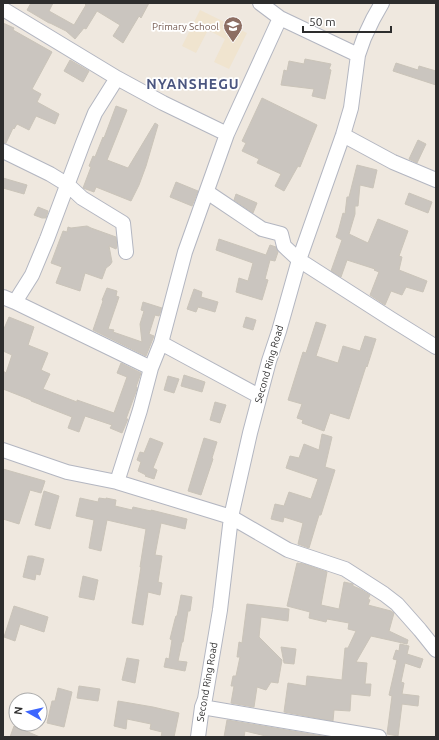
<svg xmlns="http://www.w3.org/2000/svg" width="439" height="740" font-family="Ubuntu,sans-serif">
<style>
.education{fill:#f0e4cf}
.building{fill:#cac5bf;stroke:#cac4b9}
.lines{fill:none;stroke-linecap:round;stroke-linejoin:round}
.minor-casing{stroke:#b3b6c1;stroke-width:16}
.minor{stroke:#fff;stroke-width:14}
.labels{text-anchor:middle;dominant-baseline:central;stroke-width:3.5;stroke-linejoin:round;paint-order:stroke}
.education-label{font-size:10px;fill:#785e54;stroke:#fff;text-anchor:end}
.street-label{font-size:10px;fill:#2d2d2d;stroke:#fff}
.district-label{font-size:14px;font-weight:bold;letter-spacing:1px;fill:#4b5680;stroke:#fff}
</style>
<rect width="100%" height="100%" fill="#efe8df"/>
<path class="education" d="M200,10L247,33L229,69L214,62L225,39L208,30L196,53L182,46Z"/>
<path class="building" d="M31,3H53L49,11L74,25L86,5L84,3H149L141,18L139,16L123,43L113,36L120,25L97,11L86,29L84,28L75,39L66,31L50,23H49L27,10Z
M3,23L14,28L13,30L52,52L32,89L41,94L37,102L59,114L55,124L36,116L29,130L17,124L14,129L13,128L6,143H3Z
M305,59L331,64L329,69L331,70L325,99L312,96L314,89L281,85L284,70L287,71L289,61L304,64Z
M70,60L89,71L83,82L64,71Z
M396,63L418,70L419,66L436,71V85L393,71Z
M262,98L317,125L300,167L298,166L284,191L275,186L281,174L257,163L259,159L242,151L246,143L242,141Z
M116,106L127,110L107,160L128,168L155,123L158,125L146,166L139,185L131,201L96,187L94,192L83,188L91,167L89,166L93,156L95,157L103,137L104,138Z
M418,140L426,144L417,163L409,159Z
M357,165L377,170L373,188L360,185L358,206H355V214L349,234L368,243L378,219L408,231L399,256L402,257L399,270L427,281L423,292L406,287L402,295L391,291L385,305L370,295L379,272L374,270L375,269L347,260L341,277L331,271L342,240L336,237L338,232L343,213L345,214L347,197H349Z
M3,178L27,185L24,194L3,188Z
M176,182L198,191L192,206L170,197Z
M409,193L432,202L428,213L405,204Z
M236,194L257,203L253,213L234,200Z
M38,207L48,211L46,218H42L34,215Z
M87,226L91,228L116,237L117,246L116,249L109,246L112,262L110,265L106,268L102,279L85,273L80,291L56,283L62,267L51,263L63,231L67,232L68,227L71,228Z
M219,239L266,255L270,245L276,247L278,252L275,261L270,260L265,279L268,280L262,300L236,292L239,278L248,281L253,263L216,250Z
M107,288L117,291L116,296L119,297L108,329L114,330L113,332L142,342L140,324L144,311L141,310L143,302L162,308L159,316L155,315L149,334L154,336L146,356L93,330L103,301L102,300Z
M194,289L202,292L201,297L218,302L215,312L198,307L196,312L187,309Z
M9,317L34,327L28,345L48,353L41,370L50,374L43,389L77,402V400L114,413L127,377L117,373L121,363L141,373L136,387H137V389L126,419H128L122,433L110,428L112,425L85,416L79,432L68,428L72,417L31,401V400L3,389V371L6,373L12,355L3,351V331Z
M246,317L256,320L253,330L243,327Z
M316,322L326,325L316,356L338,363L343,346L360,351L365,336L376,339L367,367L366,366L349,419L330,413L324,431L302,423L303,420L297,418L302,404L288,400L303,352L306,353Z
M184,375L205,382L202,392L181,386Z
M168,376L179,379L174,393L164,390Z
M215,402L226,405L220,423L210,420Z
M322,434L332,437L325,467L335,470L321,515H319L309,548L298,544L303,523L284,517L283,522L271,519L275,504L284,506L289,492L311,499L318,479L286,468L290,456L299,458L304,444L319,450Z
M150,438L163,443L153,468L157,470L154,479L145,476L146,475L138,471L141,462L137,460L140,452L144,453Z
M204,438L217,442L212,458L213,459L201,495L188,491Z
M3,469L45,481L41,493L30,490L19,524L3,519Z
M44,491L59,496L50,529L35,525Z
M80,498L98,502L99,498L106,499V498L116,500L115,506L132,510L133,507L151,511V510L187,519L185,529L161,523L155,555L162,556L158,582L162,583L160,595L148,592L143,625L132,623L141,567H140L146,529L107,520L101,551L89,548L94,520L76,516Z
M28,556H32L44,559L40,575L36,574L35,580L23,577Z
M297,563L304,564L327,572L321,605L339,609L344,582L353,584V586L360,589L370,595L368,599L370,600L368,605L391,611L394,613L389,631L408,640L407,644L371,636L356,662L367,663L365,684H371L370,696L351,694L350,711L334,710L333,721L284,712L288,683L306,686L307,676L342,680L345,648H348L356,631L348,629L349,623L327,619L326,622L309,618L310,612L287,606Z
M83,576L98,580L94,600L79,597Z
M181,595L192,597L190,611H188L183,642H182L178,661L187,662L185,671L164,667L166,658L169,659L172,640L170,639L175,619L176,616H177Z
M247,604L289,609L288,621L261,617L259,637L282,660L278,683L271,682L266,690L257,687L254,707L231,703L234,686H231L233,676H236L240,657H237L239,642L242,643Z
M14,606L48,617L44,632L20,624L15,641L4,637Z
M400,644L409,646L407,654L423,659L420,668L405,663L401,682L404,683L402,694L419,696L418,706L402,704L398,736L387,734L392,696L389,695L397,660L393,659L396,650L399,651Z
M281,647L296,649L294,664L284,663Z
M127,658L139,660L135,683L122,680Z
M79,686L100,689L98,701L77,698Z
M58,688L72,692L64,727L47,723L52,701H55Z
M118,701L153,707L179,713L174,737H161L162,732L150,729L151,724L127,719L126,729L114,726Z
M227,720L328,737H270L245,731L244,737H224Z
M14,726L40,737H10Z"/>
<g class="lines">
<g class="minor-casing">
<path id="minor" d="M260,3L280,18L358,55
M3,9L117,78L163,103L227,134
M343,135L393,162L436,180
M3,151L50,174L68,185L82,198L123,223L126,252
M207,192L262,229L281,234L284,246L299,260L391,319L436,347
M3,297L15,302L151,368
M15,302L32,275L47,239L83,143L95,113L117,78
M161,343L259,396
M3,450L67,472L117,482L231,517L288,550L345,569L384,594L397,604L420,630L436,650
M117,482L140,410L151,368L161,343L185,252L227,134L280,18
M202,707L379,737
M198,737L202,707L205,699L220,610L231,517L250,433L269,361L279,331L299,260L343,135L351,108L358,55L364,38L373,19L382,3"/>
</g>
<use href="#minor" class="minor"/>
</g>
<defs>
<g id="school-pin" transform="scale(1)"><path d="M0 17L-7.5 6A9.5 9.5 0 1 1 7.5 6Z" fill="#8d6e63" stroke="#fff"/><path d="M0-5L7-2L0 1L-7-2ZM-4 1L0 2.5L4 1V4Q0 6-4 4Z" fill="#fff"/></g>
</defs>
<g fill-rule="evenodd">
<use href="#school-pin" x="233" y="26"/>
</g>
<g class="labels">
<g class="education-label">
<text x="219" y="26">Primary School</text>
</g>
<g class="street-label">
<text transform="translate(269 364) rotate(-74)">Second Ring Road</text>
<text transform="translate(207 682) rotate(-80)">Second Ring Road</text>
</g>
<g class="district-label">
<text x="193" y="84">NYANSHEGU</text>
</g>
</g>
<rect width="439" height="740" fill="none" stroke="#2d2d2d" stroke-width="8"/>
<g transform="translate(28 712) rotate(278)"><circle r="19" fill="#ffffff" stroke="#ababab"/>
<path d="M0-3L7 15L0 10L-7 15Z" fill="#3d66fe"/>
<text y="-6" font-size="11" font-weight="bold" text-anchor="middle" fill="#2d2d2d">N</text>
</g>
<path d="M303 26v6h88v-6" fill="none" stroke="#2d2d2d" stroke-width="2"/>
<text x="309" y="26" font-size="12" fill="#2d2d2d" stroke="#ffffff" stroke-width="3" paint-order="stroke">50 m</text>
</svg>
